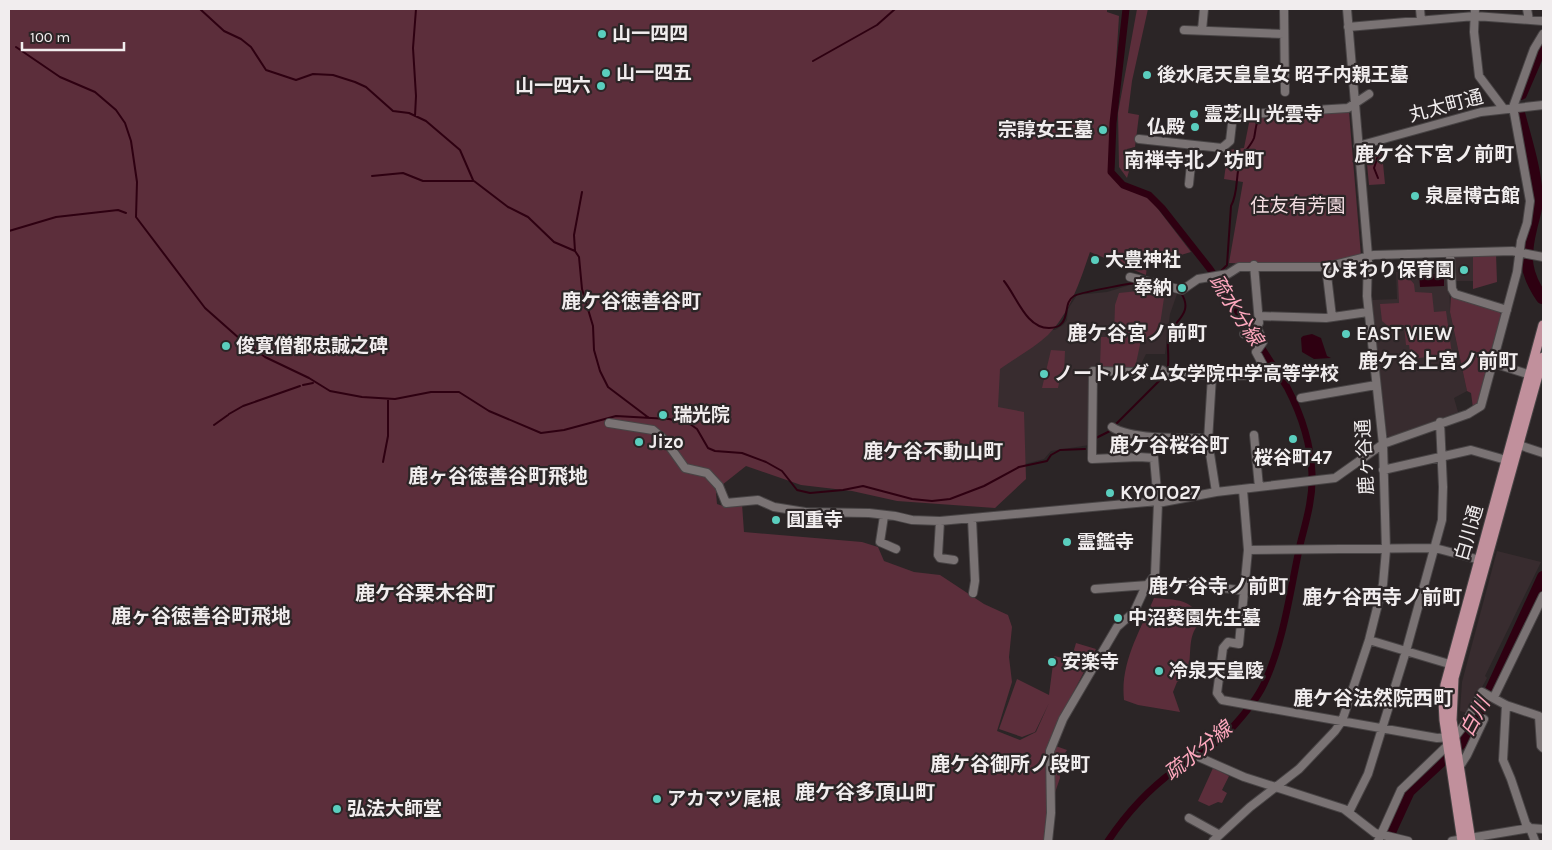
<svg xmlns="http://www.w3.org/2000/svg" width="1552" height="850" font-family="Karla,'Noto Sans JP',sans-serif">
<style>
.built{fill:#382c2f}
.green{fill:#5c2e3b}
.water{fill:#2e0011}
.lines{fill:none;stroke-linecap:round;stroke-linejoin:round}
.stream{stroke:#2e0011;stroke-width:2}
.canal{stroke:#2e0011;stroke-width:7}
.river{stroke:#2e0011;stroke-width:12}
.minor-casing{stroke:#484445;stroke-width:10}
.major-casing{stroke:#484445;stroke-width:11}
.minor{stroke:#7a7374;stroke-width:8}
.major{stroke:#c1909c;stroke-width:9}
.poi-dot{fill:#5acebe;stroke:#2b2526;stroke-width:2}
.labels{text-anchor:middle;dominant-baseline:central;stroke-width:4.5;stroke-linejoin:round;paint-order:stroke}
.poi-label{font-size:19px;font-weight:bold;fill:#f1edee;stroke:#2b2526;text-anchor:start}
.street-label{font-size:19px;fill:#f1edee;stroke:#2b2526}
.park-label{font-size:19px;fill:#f4dee2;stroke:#2b2526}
.neighbourhood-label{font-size:20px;font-weight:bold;fill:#f1edee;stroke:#2b2526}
.water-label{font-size:20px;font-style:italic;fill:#fea8be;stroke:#2b2526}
</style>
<rect width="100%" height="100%" fill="#2b2526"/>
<path class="built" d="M1473,255V281H1455L1454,258L1456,256Z
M1396,272H1449L1450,312L1467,391L1454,398L1458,412L1390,437L1387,436L1372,300L1397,299Z
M1130,285H1142L1177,294L1170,314L1165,354H1146L1138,370L1090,369L1089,445L1051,451L1044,459L1025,464L998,445V378L1002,357L1046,330H1055L1063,325L1067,320L1068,309L1077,295L1107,292Z
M1497,551L1541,562L1485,676L1487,678L1468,713L1460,711L1462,682Z"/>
<path class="green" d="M9,9H1107V12L1119,16L1109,174L1151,200L1191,252L1147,265L1146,275L1090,252C1080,281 1070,313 1048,335C1034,348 1015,358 1000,369L998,407L1024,412L1026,479L995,508L897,501L852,491L801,485L746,466L722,485L716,493L717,504L726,507L742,504L744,532L862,542L878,547L884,561L914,572L940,575L984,604L1008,615L1012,627L1009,657L1012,682L997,731L1020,740L1036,732L1049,703L1035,732L1022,737L999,729L1017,679L1049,695L1054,656L1071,660L1076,643L1096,649L1053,731L1050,744L1067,750L1058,764L1060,778L1049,810L1047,841H9Z
M1137,9H1148L1132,81L1128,113L1139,115L1135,147L1127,149L1125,162L1131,164L1127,178L1119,167L1118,113Z
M1349,112L1361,256L1305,265L1229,263L1243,182L1224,179L1228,150L1244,148L1250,118Z
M1372,150L1382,153L1385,184L1369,185L1366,153Z
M1496,254L1497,282L1473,289V255Z
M1409,278L1414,284L1415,292L1432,293L1434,312L1446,311L1452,354L1411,359L1409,345H1406L1404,325L1389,327L1382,321L1380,304L1399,303L1398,279Z
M1138,291L1164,298L1158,338L1141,340L1135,368L1100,367L1101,337H1114L1115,305L1119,293Z
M1451,296L1497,310L1503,316L1479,402L1473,408L1471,393L1467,391L1450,312Z
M1051,350L1065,351L1064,373H1061L1058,388H1042Z
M1154,598C1175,600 1195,598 1200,622C1185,639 1194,656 1186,677L1177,682L1173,692L1180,712L1138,705L1124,700C1120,663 1140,631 1154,598Z
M1213,768L1229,776L1222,790L1227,793L1222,803L1218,802L1209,806L1198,801Z"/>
<path class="water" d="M1419,274H1444V286L1420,287Z
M1312,334L1321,338L1327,356L1331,358L1314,359L1302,352L1301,338L1303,336Z"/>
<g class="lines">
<path class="stream" d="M200,9L224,31L241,39L251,47L266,70L296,80L313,74L333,75L355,82L366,87L393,111L409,113L426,121L460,150L473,180
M16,47L60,77L95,92L116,110L125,123L131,141L137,182L136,217L205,308L240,339L265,357L309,378L330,391L362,397L395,399L431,392H459L489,411L541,433L564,430L616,416L669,419L690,424L697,429L708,448L715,451L742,453L766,462L782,471L797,490L810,493L843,490L863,486L912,499L932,501L950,499L984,486L1019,467L1047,461L1051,455L1060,450L1085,449
M813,61L877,25L895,9
M415,116L416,96L413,48L416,9
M1378,156L1374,168L1378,178
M372,176L403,173L423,181H474L508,207L528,217L554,242L575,251L579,257L582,289L593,326L594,350L600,371L608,387L649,418
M9,231L56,217L118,210L126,213
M575,251L574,235L582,192
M1220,272L1227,265L1231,206C1239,192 1235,173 1241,159C1244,151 1251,146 1254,138C1256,131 1255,121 1261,116
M1004,281C1017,297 1026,328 1049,328C1054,328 1059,327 1062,323C1069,315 1064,302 1074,296C1078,293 1131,283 1137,283
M1167,371C1170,360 1167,349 1168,338C1172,321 1195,314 1181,293
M303,385L313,383
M229,414L243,406L300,386
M214,425L228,415
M1114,426L1165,375
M1096,438L1112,430
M383,462L388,436V399"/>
<path class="canal" d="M1108,841C1126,814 1149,789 1175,770C1194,757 1214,746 1230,730C1243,716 1256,701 1264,684C1284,641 1290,591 1300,545C1306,521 1313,499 1312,474C1311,444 1301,414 1287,387L1210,269L1162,208L1149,195L1123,185L1111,172L1113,123L1126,9"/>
<path class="river" d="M1521,94L1543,43
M1519,113C1526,141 1536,170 1537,199C1537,210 1533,219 1531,229C1524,258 1525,273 1542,298
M1386,841L1409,791L1465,739L1491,690L1543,577"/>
<g class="minor-casing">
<path id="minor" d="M1284,9L1285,92
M1420,9L1421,20
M1475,9L1474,32L1479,76L1503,108
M1527,9L1529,20
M1348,27L1475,16L1543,21
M1184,30L1284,34
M1202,30L1204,9
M1139,139L1222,148L1230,141L1233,115L1348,108L1369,94
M1358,146L1481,112L1543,105
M1189,184L1193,145
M1450,254L1452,289L1455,294L1507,310
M1326,267L1332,317
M1130,277L1182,290L1198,279L1228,274L1239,267H1326L1374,255L1512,251L1543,257
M1259,316L1326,318L1368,312
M1244,334L1257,327L1259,323L1254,265
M1493,363L1534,376
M1162,370L1171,376L1180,372L1212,376L1263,375L1264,367L1256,352L1263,342L1257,327
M1212,376L1208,441L1216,492
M1301,398L1376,385
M609,423L653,430L665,440L685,468L707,473L719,486L726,503L758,500L774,507L805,512L869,513L895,516L912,520L940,521L1158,501
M1112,427C1131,440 1185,438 1209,438
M1254,435L1259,487
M1513,443L1543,453
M1383,470L1471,450L1506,460
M1243,490L1248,550L1239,644L1228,642L1223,648L1217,693L1222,700L1437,738L1452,737
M1158,503L1216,492L1335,478L1383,444L1468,414L1481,406L1517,272L1521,241L1527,223L1530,201L1513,107L1534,49L1543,34
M884,516L880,542L896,549
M972,519L975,581L973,593
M940,521L938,555L940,558L954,560
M1248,550L1435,548L1484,561
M1190,583L1244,591
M1095,589L1148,585
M1369,640L1456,666
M1494,697L1543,596
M1506,705L1503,760L1511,779L1526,824L1530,828L1543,829
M1194,755L1244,777L1344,809L1375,833L1408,841
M1460,766L1467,755L1484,719
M1349,812L1368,774L1406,651L1442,520L1443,487L1440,422
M1189,818L1218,834
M1048,841L1051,813L1050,751L1063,719L1117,627L1134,612L1145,588L1155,575L1158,503L1154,458L1139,457L1092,459L1093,371L1135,372
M1213,841L1250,807L1299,769L1335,731L1342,721L1369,640L1383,584L1386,550L1383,444L1367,296L1368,256L1347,9
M1378,841L1401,790L1450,743L1465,724L1482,692L1506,705L1539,716L1541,746L1543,748
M1452,841L1530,828L1535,841"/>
</g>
<g class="major-casing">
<path id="major" d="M1462,841L1444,720L1443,701L1445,685L1543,325
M1471,841L1452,720L1454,678L1543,357"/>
</g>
<use href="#minor" class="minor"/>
<use href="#major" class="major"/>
</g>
<g class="poi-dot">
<circle cx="602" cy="34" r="5"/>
<circle cx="606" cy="73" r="5"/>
<circle cx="1147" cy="75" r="5"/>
<circle cx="601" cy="86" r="5"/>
<circle cx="1194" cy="114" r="5"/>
<circle cx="1195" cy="127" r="5"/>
<circle cx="1103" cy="130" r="5"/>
<circle cx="1415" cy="196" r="5"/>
<circle cx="1095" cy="260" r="5"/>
<circle cx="1464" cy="270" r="5"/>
<circle cx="1182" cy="288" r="5"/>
<circle cx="1346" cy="334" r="5"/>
<circle cx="226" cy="346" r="5"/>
<circle cx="1044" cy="374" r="5"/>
<circle cx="663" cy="415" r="5"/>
<circle cx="1293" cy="439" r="5"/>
<circle cx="639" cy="442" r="5"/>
<circle cx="1110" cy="493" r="5"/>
<circle cx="776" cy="520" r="5"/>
<circle cx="1067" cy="542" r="5"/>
<circle cx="1118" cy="618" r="5"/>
<circle cx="1052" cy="662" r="5"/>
<circle cx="1159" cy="671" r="5"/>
<circle cx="657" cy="799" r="5"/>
<circle cx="337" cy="809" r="5"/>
</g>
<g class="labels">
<g class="poi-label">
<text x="612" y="34">山一四四</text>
<text x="616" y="73">山一四五</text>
<text x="1157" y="75">後水尾天皇皇女 昭子内親王墓</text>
<text x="591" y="86" text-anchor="end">山一四六</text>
<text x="1204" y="114">霊芝山 光雲寺</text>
<text x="1185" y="127" text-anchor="end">仏殿</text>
<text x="1093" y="130" text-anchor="end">宗諄女王墓</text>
<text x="1425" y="196">泉屋博古館</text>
<text x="1105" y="260">大豊神社</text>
<text x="1454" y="270" text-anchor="end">ひまわり保育園</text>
<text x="1172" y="288" text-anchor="end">奉納</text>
<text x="1356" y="334">EAST VIEW</text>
<text x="236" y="346">俊寛僧都忠誠之碑</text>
<text x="1054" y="374">ノートルダム女学院中学高等学校</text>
<text x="673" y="415">瑞光院</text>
<text x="649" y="442">Jizo</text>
<text x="1293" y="458" text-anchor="middle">桜谷町47</text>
<text x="1120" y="493">KYOTO27</text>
<text x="786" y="520">圓重寺</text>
<text x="1077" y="542">霊鑑寺</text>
<text x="1128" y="618">中沼葵園先生墓</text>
<text x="1062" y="662">安楽寺</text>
<text x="1169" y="671">冷泉天皇陵</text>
<text x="667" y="799">アカマツ尾根</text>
<text x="347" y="809">弘法大師堂</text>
</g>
<g class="street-label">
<text transform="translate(1446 106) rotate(-15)">丸太町通</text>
<text transform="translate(1365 457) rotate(-93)">鹿ヶ谷通</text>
<text transform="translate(1469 533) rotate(-74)">白川通</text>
</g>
<g class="park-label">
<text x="1298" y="206">住友有芳園</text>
</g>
<g class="neighbourhood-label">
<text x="1434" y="154">鹿ケ谷下宮ノ前町</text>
<text x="1194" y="160">南禅寺北ノ坊町</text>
<text x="631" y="301">鹿ケ谷徳善谷町</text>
<text x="1137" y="333">鹿ケ谷宮ノ前町</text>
<text x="1438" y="361">鹿ケ谷上宮ノ前町</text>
<text x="1169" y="445">鹿ケ谷桜谷町</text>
<text x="933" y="451">鹿ケ谷不動山町</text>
<text x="498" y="476">鹿ヶ谷徳善谷町飛地</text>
<text x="1218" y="586">鹿ケ谷寺ノ前町</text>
<text x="425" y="593">鹿ケ谷栗木谷町</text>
<text x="1382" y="597">鹿ケ谷西寺ノ前町</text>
<text x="201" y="616">鹿ヶ谷徳善谷町飛地</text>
<text x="1373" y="698">鹿ケ谷法然院西町</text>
<text x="1010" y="764">鹿ケ谷御所ノ段町</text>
<text x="865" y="792">鹿ケ谷多頂山町</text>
</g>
<g class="water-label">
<text transform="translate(1236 310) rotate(57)">疏水分線</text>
<text transform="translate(1475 717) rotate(-62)">白川</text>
<text transform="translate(1198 751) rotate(-39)">疏水分線</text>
</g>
</g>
<rect width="1552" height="850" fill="none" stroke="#f1edee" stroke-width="20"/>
<path d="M22 42v8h102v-8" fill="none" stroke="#f1edee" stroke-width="2.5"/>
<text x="30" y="42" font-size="15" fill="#f1edee" stroke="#2b2526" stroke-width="4" paint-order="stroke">100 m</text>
</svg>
